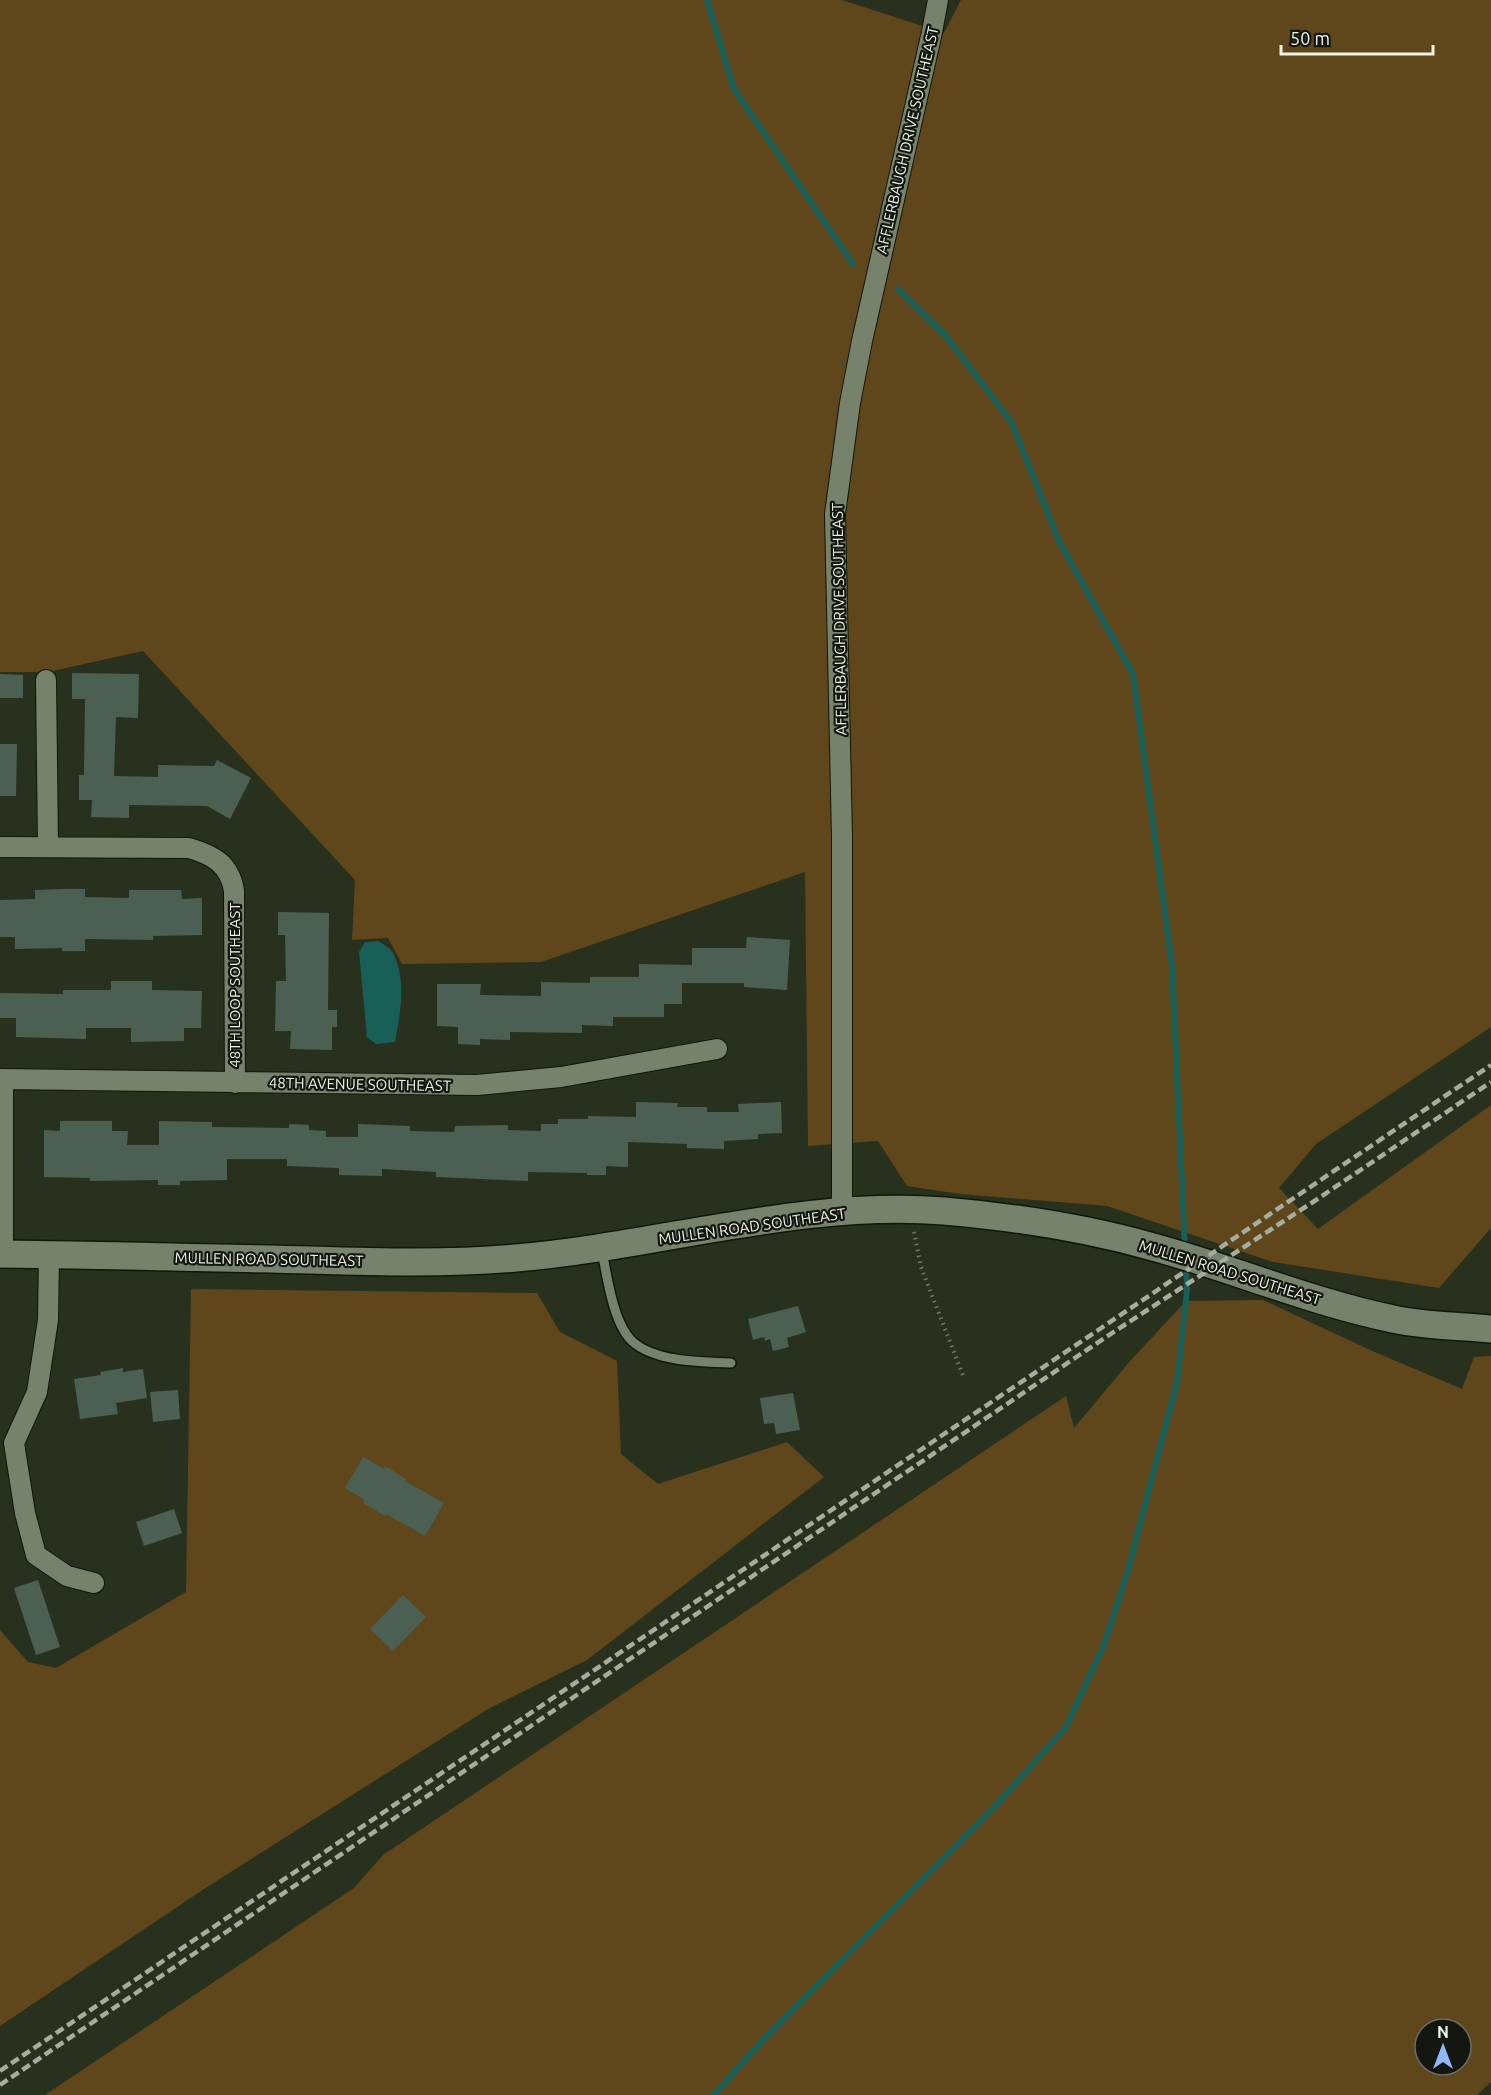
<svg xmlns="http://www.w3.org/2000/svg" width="1491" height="2095" font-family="Ubuntu,sans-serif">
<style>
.green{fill:#60461b;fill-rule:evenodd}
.water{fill:#186057}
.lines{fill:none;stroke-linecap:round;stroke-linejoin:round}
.stream{stroke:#186057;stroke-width:6}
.building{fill:#4b6052}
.lane-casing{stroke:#101807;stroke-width:12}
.street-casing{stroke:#101807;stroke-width:22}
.secondary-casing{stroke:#101807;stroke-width:30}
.path{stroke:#707868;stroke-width:4;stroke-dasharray:1.5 4.5;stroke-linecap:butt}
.lane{stroke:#77826d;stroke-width:9}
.street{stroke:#77826d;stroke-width:20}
.secondary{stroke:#77826d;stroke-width:27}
.rail{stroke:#a6ad9f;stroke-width:4.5;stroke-dasharray:9 4.5;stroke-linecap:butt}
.labels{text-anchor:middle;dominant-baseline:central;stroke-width:4.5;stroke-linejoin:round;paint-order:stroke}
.street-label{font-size:15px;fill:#ecf3e7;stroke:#13170f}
</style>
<rect width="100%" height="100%" fill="#28311e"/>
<path class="green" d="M0,0H704L707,3L709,0H842L944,33L961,0H1491V1027L1316,1144L1279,1188L1318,1229L1491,1105V1228L1439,1288L1273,1262L1107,1206L960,1194L907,1186L878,1141L808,1146L805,872L541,962L402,964L388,938L352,940L355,880L143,651L48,672H0Z
M191,1289L537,1293L560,1332L617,1361L621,1454L658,1484L787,1442L824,1477L587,1660L488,1709L204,1889L0,2026V1630L28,1662L56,1668L186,1592Z
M1263,1300L1370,1350L1462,1389L1474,1357L1491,1356V2082L1477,2095H45L354,1888L383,1855L1066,1396L1074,1428L1131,1360L1186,1301ZM1425,2029H1461V2065H1425Z"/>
<path class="water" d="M379,941C383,945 391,948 393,953C407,980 400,1014 395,1042L376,1044L367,1037L359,952L365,942Z"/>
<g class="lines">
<path class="stream" d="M707,0L734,89L853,264
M898,289L946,336L1012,423L1059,541L1133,674L1172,966L1185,1250
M714,2095L762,2041L998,1803L1066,1727L1104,1645L1128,1570L1177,1382L1187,1290L1186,1263"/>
</g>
<path class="building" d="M72,673L139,674L138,718L116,717L114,776L158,777V765L214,766L217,760L251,778L230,819L207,806L129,805V818L91,817L92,800H79V775H84L85,699H72Z
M0,674L23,675V698H0Z
M0,744H17L16,796H0Z
M63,889H85V897L129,898V890H181L182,899L202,898V935L153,936V940L85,939V951H62V948L15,949V937H0V900L35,899V890Z
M278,912L329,913L328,1010H337V1027H332V1050L290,1049L291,1031H275L276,981H286L285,935H278Z
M747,937L790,940L787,990L744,987V983H682V1004H664V1017H613V1026L582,1025V1033L510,1032V1040L480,1039V1045L458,1044V1027L437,1026V984H481L480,995L541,996V982L590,983V977H639V964L692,965V948H746Z
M111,981H152V990L202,991L201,1028H184V1041L131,1042V1028H86V1039L16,1037V1018H0V993L63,994V990H111Z
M636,1102L678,1103L677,1107H707V1112H739L738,1104L781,1102L782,1133L758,1134V1139L724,1141V1149L687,1148V1144L628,1142V1167L606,1166V1175H587V1173L528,1172V1181L436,1177V1172L382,1169V1176L339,1175V1168L287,1166V1159H227V1180L180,1181V1185H158V1180L90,1181V1178L44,1177V1130L60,1131V1121H112V1131H128L127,1145H159V1121L212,1122V1127L289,1128V1124L309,1125V1130L326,1131V1137H358V1124L410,1126V1131L454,1132L455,1126L508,1125V1130L541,1131V1124H558V1119H588V1116L636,1117Z
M798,1306L806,1332L787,1338L789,1347L773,1351L770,1339L765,1341L764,1337L753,1340L748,1319Z
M123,1368V1372L143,1369L147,1398L116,1403L118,1414L80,1419L74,1379L101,1375L100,1372Z
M178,1390L180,1419L153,1422L150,1392Z
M793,1393L800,1430L776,1434L774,1423L764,1424L760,1398Z
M363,1457L384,1469L385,1466L406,1479L405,1481L444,1503L425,1536L386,1514L385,1516L363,1503L365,1500L345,1488Z
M174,1509L182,1533L144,1546L136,1522Z
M38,1580L60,1647L36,1655L14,1588Z
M403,1595L426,1617L393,1651L370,1629Z"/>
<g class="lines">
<g class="lane-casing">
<path id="lane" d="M602,1251C607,1276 613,1324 633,1342C656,1362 702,1362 731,1363"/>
</g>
<g class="street-casing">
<path id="street" d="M46,680L48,847
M0,847L189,848C213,855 230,864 234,891L235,1083
M0,1079L477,1085L561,1077L717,1049
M842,1212V838L835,514L850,403L862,341L932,32L938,0
M3,1254V1079
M49,1255L48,1320L37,1392L14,1443L25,1513L36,1555L67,1576L94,1583"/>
</g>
<g class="secondary-casing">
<path id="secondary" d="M0,1254C104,1255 207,1258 311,1260C379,1262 448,1264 516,1258C658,1246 800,1200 944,1211C1014,1217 1086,1228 1153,1247C1234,1269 1311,1302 1393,1319C1425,1326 1459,1326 1491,1329"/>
</g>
<path class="path" d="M914,1232L921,1267L964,1378"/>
<use href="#lane" class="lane"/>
<use href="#street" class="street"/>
<use href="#secondary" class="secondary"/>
<path class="rail" d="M0,2071L1491,1065
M0,2085L1106,1337L1313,1202L1491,1082"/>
</g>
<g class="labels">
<g class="street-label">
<text transform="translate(907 140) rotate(-77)">AFFLERBAUGH DRIVE SOUTHEAST</text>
<text transform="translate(839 619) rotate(-91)">AFFLERBAUGH DRIVE SOUTHEAST</text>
<text transform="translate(234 985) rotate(-90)">48TH LOOP SOUTHEAST</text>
<text transform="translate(360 1084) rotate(1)">48TH AVENUE SOUTHEAST</text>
<text transform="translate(752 1226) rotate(-8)">MULLEN ROAD SOUTHEAST</text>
<text transform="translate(269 1259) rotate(1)">MULLEN ROAD SOUTHEAST</text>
<text transform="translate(1230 1272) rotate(17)">MULLEN ROAD SOUTHEAST</text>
</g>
</g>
<g transform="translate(1443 2047)"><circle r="28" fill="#13170f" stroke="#6a6f65" stroke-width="1.5"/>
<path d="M0-4.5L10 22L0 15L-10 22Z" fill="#91b8fd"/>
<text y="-9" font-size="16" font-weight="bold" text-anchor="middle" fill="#ecf3e7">N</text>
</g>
<path d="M1281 45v9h152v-9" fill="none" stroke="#ecf3e7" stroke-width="3"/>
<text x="1290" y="45" font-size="18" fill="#ecf3e7" stroke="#13170f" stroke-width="4.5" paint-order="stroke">50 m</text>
</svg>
